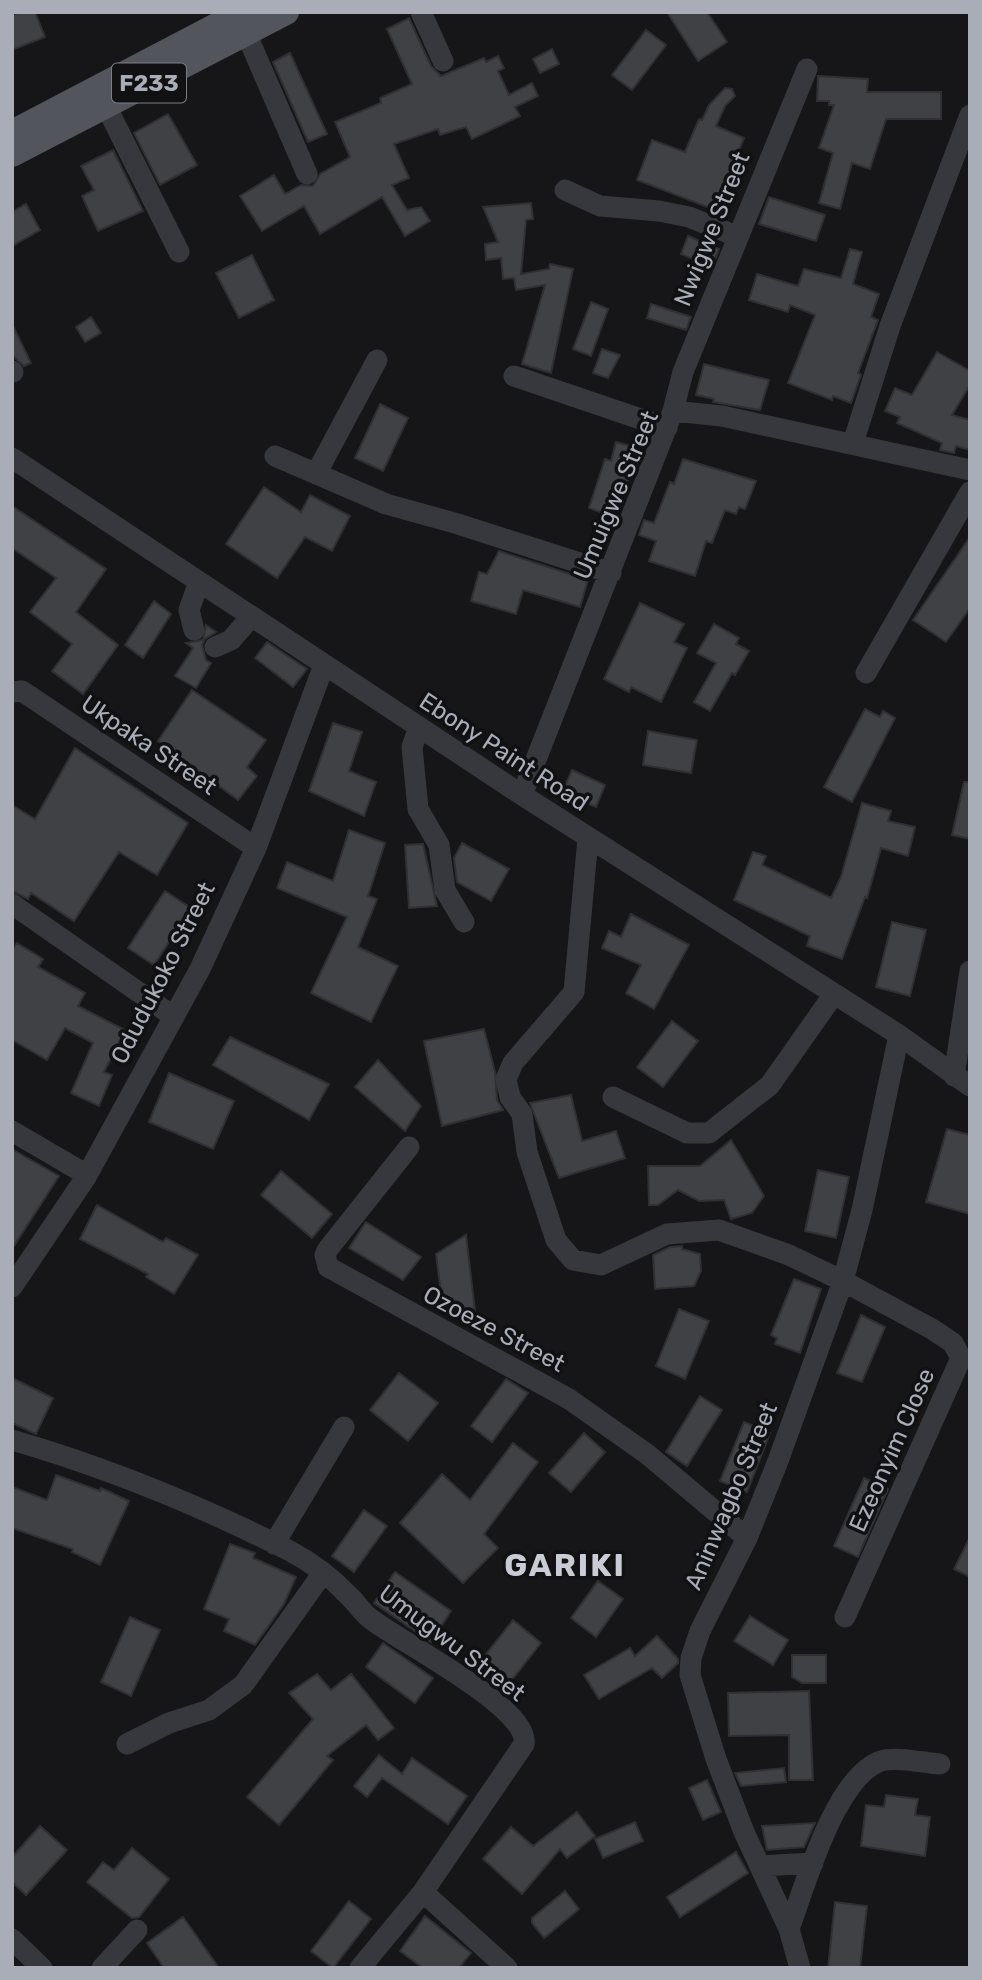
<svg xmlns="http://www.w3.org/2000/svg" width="982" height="1980" font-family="Rubik,sans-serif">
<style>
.building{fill:#404145;stroke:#303034;stroke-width:2}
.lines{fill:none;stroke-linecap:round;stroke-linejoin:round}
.minor{stroke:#37383d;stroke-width:21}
.major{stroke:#53555c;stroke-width:26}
.labels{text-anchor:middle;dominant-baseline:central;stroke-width:7;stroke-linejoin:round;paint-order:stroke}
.shield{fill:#111113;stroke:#7b7e86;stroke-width:2}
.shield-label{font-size:23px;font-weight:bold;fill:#a8adb8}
.street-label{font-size:24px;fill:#a8adb8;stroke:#111113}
.district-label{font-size:32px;font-weight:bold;letter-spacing:2px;fill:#c9ccd4;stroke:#111113}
</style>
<rect width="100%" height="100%" fill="#161618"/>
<path class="building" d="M20,12H35L45,37L12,50V15Z
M667,12H707L727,42L698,61Z
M409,18L431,66L441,76L484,58L486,62L498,56L504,68L498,71L509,95L532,83L538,96L515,107L520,116L472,139L466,127L440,135L438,129L394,144L409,178L392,185L407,210L421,207L430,221L405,236L382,197L320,234L304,206L262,231L240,196L274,175L285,194L301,185L313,186L320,174L350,157L335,122L381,103L380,98L412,84L387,29Z
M646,30L666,45L632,90L612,75Z
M552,49L559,64L540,73L533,59Z
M290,53L327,134L308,142L273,62Z
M818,76L868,79L867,92H941V119H886L870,169L852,163L840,209L819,203L833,153L819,148L834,105H829V101H817Z
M725,88L732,89L735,96L725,106L716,126L744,138L730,171L739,175L723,213L637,180L652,140L685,152L699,119L702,120L709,105Z
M168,114L197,165L160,185L134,133Z
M113,150L143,211L98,231L82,196L94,190L81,166Z
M769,197L825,215L816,241L759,224Z
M531,203L533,219L526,220L521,274L549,269L550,264L573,269L551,373L522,364L545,285L516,290L514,278L503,279L501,258L486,260L485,244L498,242L483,207Z
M26,204L40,230L12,246V212Z
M688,236L719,249L712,267L681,254Z
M850,249L862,252L853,284L879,294L871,317L878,320L858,373L861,375L851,403L833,396L832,400L788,383L815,315L790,305L788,312L749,300L757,274L798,286L804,269L841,278Z
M252,255L274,300L239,318L216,273Z
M591,302L608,309L591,356L573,349Z
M651,304L691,317L686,330L647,318Z
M91,317L101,333L85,342L76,327Z
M12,324L31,363L24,366L12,355Z
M602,349L620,355L608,378L593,373Z
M937,352L970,371V385L952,415L970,420V450L956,446L954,453L940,450L942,443L897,423L900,417L885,411L895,388L912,395Z
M704,364L769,380L760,410L713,402L714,399L696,395Z
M380,404L408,418L383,471L355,458Z
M616,442L638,448L616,518L589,508L605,459L611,461Z
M683,459L756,481L745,509L739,507L736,514L725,510L712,543L706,541L695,576L649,561L656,541L639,535L644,520L654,523L670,482L674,484Z
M264,487L301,512L310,495L350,516L332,551L305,537L277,578L226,544Z
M12,506L106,569L76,612L118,645L83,694L52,671L72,644L30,612L56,578L12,548Z
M970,537V608L946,642L913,620Z
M499,551L588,580L580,607L523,590L516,614L471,601L479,572L487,574Z
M154,601L171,614L143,658L125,645Z
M640,603L684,624L674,642L687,648L661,702L631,687L629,692L604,679Z
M714,624L739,638L736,644L749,651L735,675L732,673L710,711L694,702L716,663L697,653Z
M206,625L216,632L205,639L202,645L206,660L211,663L196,688L175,676L193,648L186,643L203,640Z
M267,642L307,669L293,687L255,658Z
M192,690L266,740L247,767L257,776L238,800L158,741Z
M865,709L880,717L883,711L895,718L852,802L824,787Z
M333,723L362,732L349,771L376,782L364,816L309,791Z
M648,731L697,740L691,773L643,765Z
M75,748L188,823L157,875L119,852L74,921L31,893L28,899L12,891V805L35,819Z
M572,770L605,785L596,807L562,793Z
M964,782H970V839L952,835Z
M862,803L891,811L888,821L915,827L908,856L881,848L867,898L865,897L842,959L807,946L810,936L734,900L753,852L766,856L762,865L831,898L841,877Z
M349,830L385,843L368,896L377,899L358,947L398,966L371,1022L311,993L347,917L277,888L287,862L333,881Z
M462,843L509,869L491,901L457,882L454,858Z
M423,844L437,906L409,908L405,845Z
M165,891L191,908L154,965L128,948Z
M631,914L689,945L654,1009L626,993L641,965L602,948L609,931L621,937Z
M892,922L926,930L910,996L876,987Z
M17,943L43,959L38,967L85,993L78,1006L125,1030L104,1072L112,1075L99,1106L71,1093L93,1043L65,1028L47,1060L12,1040V950Z
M672,1021L698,1041L663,1087L637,1067Z
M484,1029L495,1072L497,1100L503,1110L442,1126L424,1041Z
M230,1037L329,1084L309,1120L213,1065Z
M378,1060L421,1106L405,1131L355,1087Z
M169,1073L234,1101L213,1149L149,1122Z
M571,1095L582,1141L616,1131L625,1158L559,1178L530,1103Z
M947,1129L970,1135V1214L926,1202Z
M731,1140L764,1196L752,1213L731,1219L724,1200L699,1201L678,1190L658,1205H649L648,1166H700Z
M12,1149L59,1176L12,1249Z
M818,1170L849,1177L836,1238L805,1231Z
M281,1171L332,1214L312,1238L261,1195Z
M97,1205L163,1242L166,1238L198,1255L174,1294L146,1277L148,1274L80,1239Z
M366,1222L421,1257L403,1280L349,1248Z
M466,1235L475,1311L443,1309L436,1254Z
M682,1246V1249L700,1254L701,1271L694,1286L655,1289L653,1255L670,1247Z
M794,1279L821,1289L800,1353L775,1344L777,1338L771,1335Z
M679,1309L709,1321L685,1379L656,1366Z
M861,1315L885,1327L862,1382L837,1373Z
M399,1373L438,1403L408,1441L370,1410Z
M12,1378L53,1398L36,1434L12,1423Z
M506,1379L528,1393L492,1442L471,1426Z
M700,1396L722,1410L687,1466L666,1452Z
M744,1422L770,1433L747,1492L720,1481Z
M584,1433L605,1452L571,1492L549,1473Z
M513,1443L538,1462L484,1534L498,1548L463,1583L400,1523L442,1474L470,1500Z
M56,1475L100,1491L101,1488L129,1501L100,1565L72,1552L73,1549L12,1528V1487L47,1500Z
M864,1478L888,1489L858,1557L834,1546Z
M364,1510L387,1526L354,1572L332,1556Z
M970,1537V1577L954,1569Z
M230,1544L255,1553L253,1558L296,1577L284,1604L255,1645L224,1631L229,1619L204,1609Z
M395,1572L451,1611L431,1642L374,1603Z
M598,1581L623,1599L596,1637L571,1618Z
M750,1616L788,1640L773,1665L734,1641Z
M130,1617L160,1630L131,1696L101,1682Z
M513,1620L541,1643L503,1691L475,1668Z
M657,1636L678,1659V1663L662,1678L652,1668L599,1699L584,1675L630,1648L635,1656Z
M383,1643L433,1678L415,1703L366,1667Z
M792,1655H826V1683H802L792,1677Z
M317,1674L331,1690L351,1674L394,1728L378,1740L366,1725L327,1756L333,1760L279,1825L247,1797L313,1719L289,1693Z
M809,1691L813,1780H789V1735L729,1736L728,1693Z
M379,1755L402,1774L412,1758L467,1796L448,1824L382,1778L367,1797L354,1786Z
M784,1768L786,1782L741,1786L735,1773Z
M707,1780L721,1812L703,1820L689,1788Z
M886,1795L918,1799L915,1815L930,1817L925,1856L861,1846L866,1805L884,1807Z
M577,1812L595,1836L567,1858L560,1849L522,1894L483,1859L511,1827L533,1846Z
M635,1822L643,1841L603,1858L595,1839Z
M815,1823L804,1847L767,1850L762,1826Z
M40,1826L67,1850L26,1895L12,1882V1857Z
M132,1848L169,1879L139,1917L132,1918L87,1882L103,1862L114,1870Z
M736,1852L748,1873L680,1917L667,1897Z
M565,1891L579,1909L544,1938L532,1923V1918Z
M349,1901L371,1919L333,1968L311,1951Z
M835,1902L867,1906L860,1968H828Z
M425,1916L471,1953L459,1968H423L400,1951Z
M183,1917L219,1968H164L147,1943Z"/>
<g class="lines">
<path class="minor" d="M421,12L443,61
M246,33L307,174
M106,106L179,252
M565,190L600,206L659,211L689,217L736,236
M12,371L13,372
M514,376L667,428
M673,411L683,372L807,69
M853,443L890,326L970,115
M275,456L386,504L458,524L611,573
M12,458L522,795L899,1035L970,1086
M316,474L377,360
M194,630L189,610L199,582
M215,647L231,640L251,617
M866,673L970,492
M12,692L22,691L256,848
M419,727L412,747L418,809L439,845L445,890L464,922
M522,795L673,411L722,416L970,470
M588,838L574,992L513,1063L506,1079L510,1097L522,1114L527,1152L556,1240L573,1260L601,1265L667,1234L719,1230L789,1255L843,1281L932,1329L953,1343L961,1358L845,1617
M12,904L173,1016
M954,1076L970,971
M613,1097L687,1133H709L770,1085L834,994
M12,1131L87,1175
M409,1147L328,1249L325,1255L328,1267L569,1399L647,1454L747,1538
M12,1287L86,1177L200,969L256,848L324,665
M12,1440C105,1467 203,1507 290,1551C311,1562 333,1579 349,1596C357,1603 362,1613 371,1619C398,1641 531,1708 524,1744L423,1892L360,1968
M274,1544L344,1427
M127,1744L169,1723L209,1710L243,1685L323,1573
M760,1866L813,1863
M423,1892L507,1968
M789,1929C805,1886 835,1777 881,1761C897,1756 924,1763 940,1764
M12,1939L42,1968
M102,1968L137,1930
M800,1968L789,1929L744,1832L716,1759L690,1675L691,1658L700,1631L747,1538L778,1461L843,1281L862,1210L899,1035"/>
<path class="major" d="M12,133L243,12
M12,154L286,12"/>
</g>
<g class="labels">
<rect class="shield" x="112" y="63.5" width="74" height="39" rx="5"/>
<g class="shield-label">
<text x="149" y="83">F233</text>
</g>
<g class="street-label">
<text transform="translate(712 229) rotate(-68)">Nwigwe Street</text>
<text transform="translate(616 495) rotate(-67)">Umuigwe Street</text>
<text transform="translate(149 745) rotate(34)">Ukpaka Street</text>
<text transform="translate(504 752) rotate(33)">Ebony Paint Road</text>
<text transform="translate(163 973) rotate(-63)">Odudukoko Street</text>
<text transform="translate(494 1329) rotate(28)">Ozoeze Street</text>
<text transform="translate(892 1450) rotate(-66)">Ezeonyim Close</text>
<text transform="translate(731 1496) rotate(-67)">Aninwagbo Street</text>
<text transform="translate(452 1643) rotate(37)">Umugwu Street</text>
</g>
<g class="district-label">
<text x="565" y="1565">GARIKI</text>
</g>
</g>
<rect width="982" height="1980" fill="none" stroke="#a8adb8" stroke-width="28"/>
</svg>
